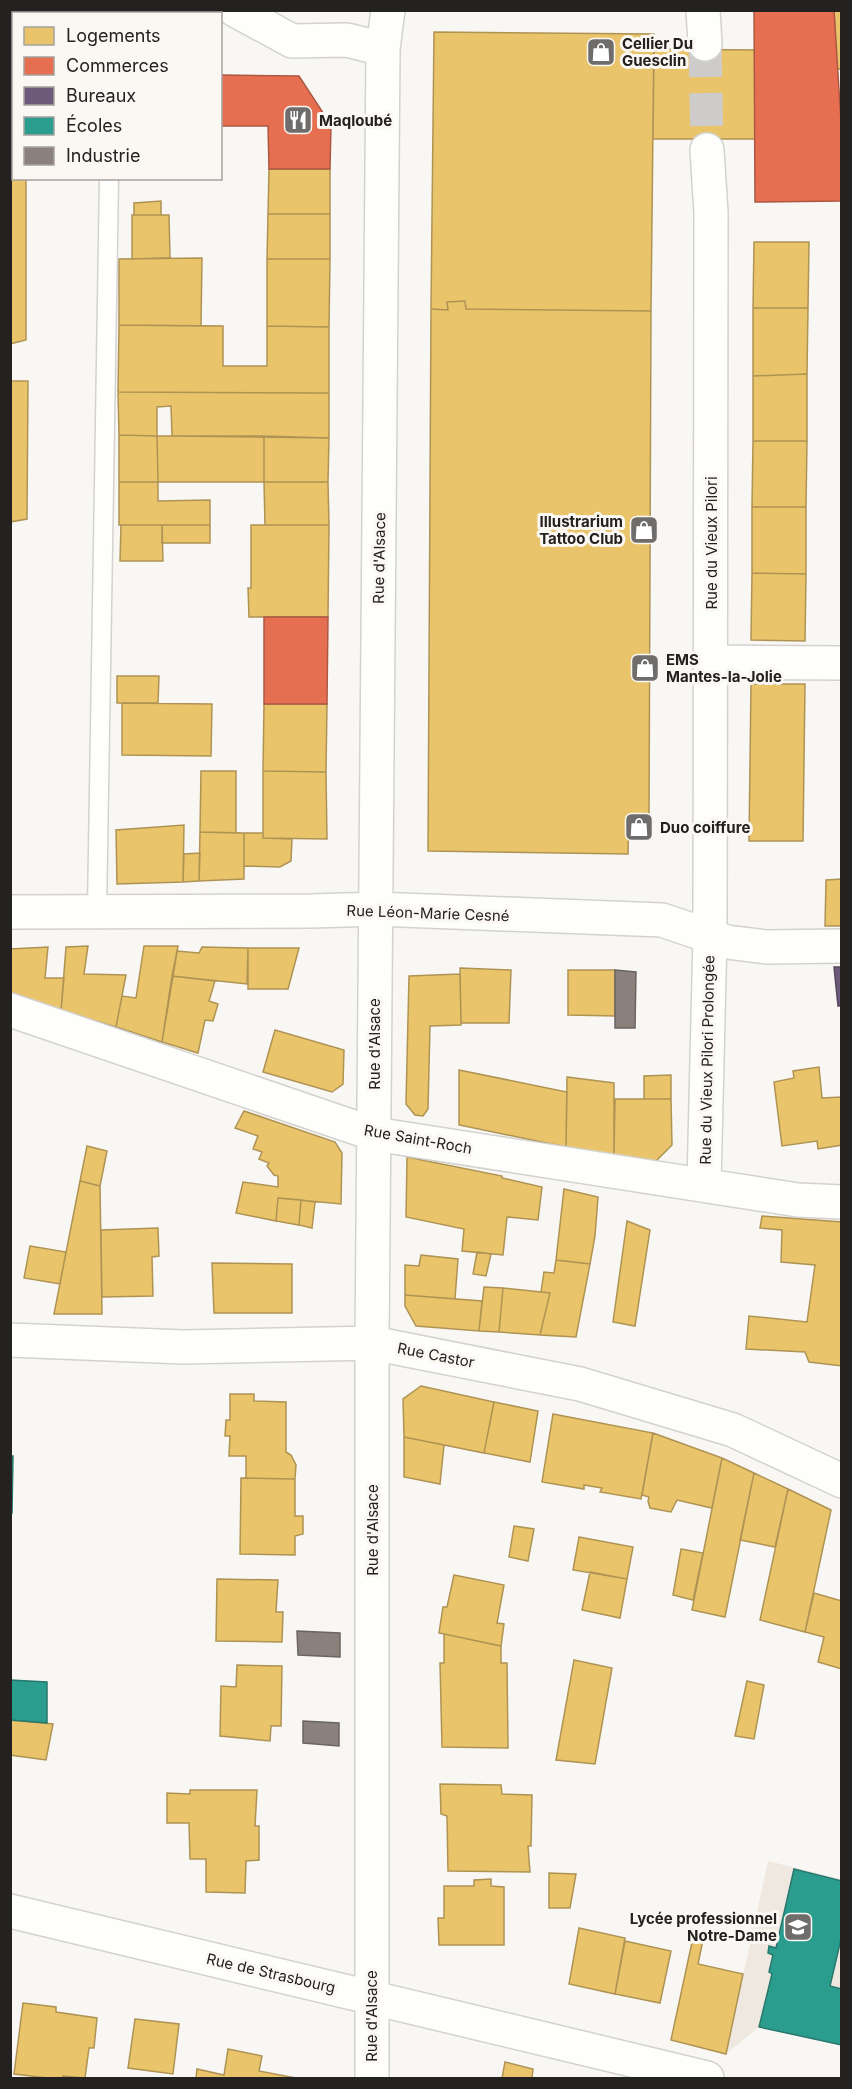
<svg xmlns="http://www.w3.org/2000/svg" width="852" height="2089" font-family="Inter,sans-serif">
<style>
.built{fill:#eee8e0}
.homes{fill:#e9c46a;stroke:#ae9354;stroke-width:1.5}
.shops{fill:#e76f51;stroke:#ac5843;stroke-width:1.5}
.offices{fill:#6d597a;stroke:#57485f;stroke-width:1.5}
.schools{fill:#2a9d8f;stroke:#28786e;stroke-width:1.5}
.industry{fill:#8a817c;stroke:#6b6461;stroke-width:1.5}
.lines{fill:none;stroke-linecap:round;stroke-linejoin:round}
.street-tunnel{stroke:#ceccca;stroke-width:33;stroke-dasharray:33 16;stroke-linecap:butt}
.lane-casing{stroke:#d3d2cf;stroke-width:21}
.street-casing{stroke:#d3d2cf;stroke-width:36}
.lane{stroke:#fefefd;stroke-width:18}
.street{stroke:#fefefd;stroke-width:33}
.labels{text-anchor:middle;dominant-baseline:central;stroke-width:6;stroke-linejoin:round;paint-order:stroke}
.poi-label{font-size:15px;font-weight:bold;fill:#242221;stroke:#fbf7f2;text-anchor:start}
.street-label{font-size:15px;fill:#242221;stroke:#fbf7f2}
</style>
<rect width="100%" height="100%" fill="#f9f7f4"/>
<path class="built" d="M768,1861L841,1879V2045L759,2027L726,2054Z"/>
<path class="homes" d="M834,10H842V69H837Z
M434,32L654,34L651,311L466,309L465,301L447,302L448,310L431,309Z
M654,49L755,50V139H653Z
M10,72H14V178H26V340L10,344Z
M842,93V138H840L839,94Z
M269,169H330V214H268Z
M161,201V215H134V203Z
M268,214H330V259H267Z
M132,215H169L170,258L132,259Z
M754,242H809L808,308H753Z
M202,258L201,326L119,325V259Z
M267,259H330L329,327L267,326Z
M465,301L466,309L651,311L649,816L629,815L628,854L428,851L431,309L448,310L447,302Z
M753,308H808L807,374L753,376Z
M119,325L223,326V366H267V326L329,327V393L118,392Z
M807,374V441H753V376Z
M10,381H28L27,519L10,522Z
M118,392L329,393V438L172,436L171,406L157,407V436L119,435Z
M119,435L157,436L158,482H119Z
M157,436H264V482H158Z
M264,436L329,438L328,482H264Z
M753,441H807L806,507H752Z
M119,482H158V501L210,500V525H119Z
M264,482H328L329,525H265Z
M752,507H806V574L752,573Z
M121,525H162L163,561H120Z
M162,525H210V543H162Z
M251,525H329L328,617H249L248,588H251Z
M752,573L806,574L805,641L751,640Z
M117,676H159L158,703H117Z
M751,684H805L803,841H749Z
M122,703L212,704L211,756L122,755Z
M264,704H327L326,772L263,771Z
M201,771H236V833L200,832Z
M263,771L326,772L327,839L263,838Z
M184,825L183,882L117,884L116,830Z
M200,832L244,833V879L199,881Z
M244,833H263V838L292,839L291,861L280,867L244,866Z
M200,853L199,881L183,882L184,854Z
M842,879V926H825L826,880Z
M88,946L84,974L126,975L116,1027L61,1011L66,947Z
M144,946H178L162,1042L116,1027L122,996L136,998Z
M48,947L45,978H64L61,1011L10,994V949Z
M202,947L248,948L247,984L172,976L177,951L199,953Z
M248,948H299L288,989H248Z
M460,968L511,970L509,1023H461Z
M568,970H615V1016L568,1015Z
M460,974L461,1025L430,1026L428,1109L423,1116L415,1115L406,1104L409,976Z
M172,976L215,981L209,1001L218,1004L213,1021L205,1020L198,1053L162,1042Z
M275,1030L344,1050L343,1084L332,1092L263,1072Z
M819,1067L822,1098L841,1097L842,1145L818,1149L817,1141L782,1146L774,1082L794,1078L793,1071Z
M459,1070L567,1092L566,1147L459,1125Z
M671,1075V1099H644V1076Z
M567,1077L614,1083V1156L566,1147Z
M615,1099H671L672,1145L654,1163L614,1156Z
M244,1111L335,1142L342,1153L341,1204L278,1198L276,1221L236,1213L243,1182L278,1187V1176L274,1175L267,1166L269,1163L259,1159L262,1152L253,1149L258,1136L235,1128Z
M87,1146L107,1151L100,1186L80,1181Z
M407,1157L502,1176V1178L542,1187L538,1220L507,1217L503,1255L462,1251L464,1229L406,1217Z
M80,1181L100,1186L102,1314H54Z
M564,1189L598,1197L595,1236L590,1264L556,1260Z
M278,1198L301,1200L299,1225L276,1221Z
M301,1200L315,1202L312,1228L299,1225Z
M762,1216L842,1222V1366L809,1362L805,1352L746,1349L749,1316L807,1322L815,1265L781,1262L782,1230L760,1228Z
M627,1221L650,1230L635,1326L613,1322Z
M158,1228L159,1256L152,1257L153,1296L102,1297L101,1230Z
M30,1246L66,1252L60,1284L24,1278Z
M477,1252L491,1254L486,1276L473,1274Z
M421,1255L458,1259L455,1299L405,1295V1265L419,1266Z
M556,1260L590,1264L576,1337L540,1335L550,1293L541,1292L544,1272L554,1273Z
M212,1263L292,1264V1313H214Z
M484,1287L503,1288L499,1332L479,1331Z
M503,1288L550,1293L540,1335L499,1332Z
M405,1295L482,1301L479,1331L416,1326L405,1306Z
M421,1386L494,1402L484,1453L404,1437L403,1399Z
M230,1394H254V1401L286,1402V1452L291,1455L296,1465L295,1479L246,1478V1456H229L230,1436H225L226,1420H230Z
M494,1402L538,1411L530,1462L484,1453Z
M553,1414L653,1433L641,1499L600,1492L602,1488L584,1485V1489L542,1482Z
M653,1433L722,1458L712,1508L677,1500L671,1512L650,1508L648,1501L649,1497L642,1495Z
M404,1437L444,1445L440,1484L404,1477Z
M722,1458L754,1473L725,1617L692,1610Z
M754,1473L788,1489L775,1547L740,1540Z
M241,1478L295,1479V1516H303V1534L295,1536V1555L240,1554Z
M788,1489L831,1510L805,1632L760,1620Z
M514,1526L534,1529L528,1561L509,1557Z
M579,1537L633,1547L627,1579L573,1570Z
M681,1549L703,1553L693,1600L673,1595Z
M590,1572L627,1579L620,1618L582,1610Z
M454,1575L504,1585L497,1623L504,1624L501,1646L439,1633L443,1607H447Z
M217,1579L278,1580L276,1612H283L282,1642L216,1641Z
M814,1593L842,1601V1669L818,1662L824,1637L805,1632Z
M444,1634L501,1646V1663H507L508,1748L442,1747L440,1663H444Z
M574,1660L612,1668L595,1764L556,1760Z
M237,1665L282,1666L281,1726H271L270,1741L220,1736L221,1686L236,1687Z
M747,1681L764,1685L754,1739L735,1736Z
M10,1720L53,1724L46,1760L10,1755Z
M440,1784L501,1785L502,1794L532,1795L531,1846H528L530,1872L448,1871L447,1816L441,1814Z
M190,1790H257L255,1826H259V1860L246,1861L245,1893L206,1892V1859H190L189,1823H167V1793L190,1794Z
M549,1873L576,1874L570,1908H549Z
M491,1879V1886L504,1887V1945H439L438,1918H444V1886H474V1880Z
M579,1928L625,1938L615,1994L569,1984Z
M694,1933L704,1935L698,1964L743,1974L726,2054L671,2040Z
M625,1941L671,1951L660,2003L615,1994Z
M23,2003L56,2007V2012L97,2018L94,2048H89L85,2078L63,2076L62,2078H48L14,2074Z
M135,2019L179,2024L173,2074L128,2068Z
M228,2049L262,2056L259,2071L296,2078H196L197,2069L224,2075Z
M505,2062L533,2069L532,2078H502Z"/>
<path class="shops" d="M754,10H834L842,138V201L755,202Z
M220,75L299,76L331,125L330,169H269L268,126H220Z
M264,617H328L327,704H264Z"/>
<path class="offices" d="M834,967H842V1006H838Z"/>
<path class="schools" d="M10,1456H13L12,1513H10Z
M10,1680L47,1682V1723L10,1720Z
M794,1869L842,1881V1935L830,1986L842,1989V2045L759,2027L772,1974L769,1972L773,1955L768,1953L769,1946L776,1948Z"/>
<path class="industry" d="M615,970L636,972L635,1028H615Z
M297,1631L340,1633V1657L298,1655Z
M303,1721L339,1723V1746L303,1743Z"/>
<g class="lines">
<path class="street-tunnel" d="M705,44L707,150"/>
<g class="lane-casing">
<path id="lane" d="M97,912L109,178"/>
</g>
<g class="street-casing">
<path id="street" d="M235,10L292,41L347,40L383,49
M703,10L705,44
M90,14L99,10
M10,33H14
M712,662L842,663
M10,912L312,911L376,909L662,920L727,942L766,947L842,946
M10,1010L374,1134L798,1200L842,1202
M704,1184L710,936L711,213L707,150
M10,1340L183,1347L372,1343L580,1384L733,1430L842,1481
M10,1911L707,2078
M372,2078V1343L383,49L388,10"/>
</g>
<use href="#lane" class="lane"/>
<use href="#street" class="street"/>
</g>
<defs>
<g id="shop-square" transform="scale(1.5)"><rect x="-9" y="-9" width="18" height="18" rx="4" fill="#6f6d6b" stroke="#fbf7f2"/><path d="M-5-2.5h2.3a2.7 3.5 0 0 1 5.4 0H5L5.5 6h-11ZM-1.5-2.5h3a1.5 2.3 0 0 0-3 0Z" fill="#fff"/></g>
<g id="restaurant-square" transform="scale(1.5)"><rect x="-9" y="-9" width="18" height="18" rx="4" fill="#6f6d6b" stroke="#fbf7f2"/><path d="M-5-6h1v4h1v-4h1v4h1v-4h1v5L-1.5 .5V6h-2V.5L-5-1ZM5-6V6H3V1.5H1.5Q1.5-4 5-6Z" fill="#fff"/></g>
<g id="school-square" transform="scale(1.5)"><rect x="-9" y="-9" width="18" height="18" rx="4" fill="#6f6d6b" stroke="#fbf7f2"/><path d="M0-5L7-2L0 1L-7-2ZM-4 1L0 2.5L4 1V4Q0 6-4 4Z" fill="#fff"/></g>
</defs>
<g fill-rule="evenodd">
<use href="#shop-square" x="601" y="52"/>
<use href="#restaurant-square" x="298" y="120"/>
<use href="#shop-square" x="644" y="530"/>
<use href="#shop-square" x="645" y="668"/>
<use href="#shop-square" x="639" y="827"/>
<use href="#school-square" x="798" y="1927"/>
</g>
<g class="labels">
<g class="poi-label">
<text x="622" y="43">Cellier Du<tspan x="622" dy="17">Guesclin</tspan></text>
<text x="319" y="120">Maqloubé</text>
<text x="623" y="521" text-anchor="end">Illustrarium<tspan x="623" dy="17">Tattoo Club</tspan></text>
<text x="666" y="659">EMS<tspan x="666" dy="17">Mantes-la-Jolie</tspan></text>
<text x="660" y="827">Duo coiffure</text>
<text x="777" y="1918" text-anchor="end">Lycée professionnel<tspan x="777" dy="17">Notre-Dame</tspan></text>
</g>
<g class="street-label">
<text transform="translate(711 543) rotate(-90)">Rue du Vieux Pilori</text>
<text transform="translate(379 558) rotate(-89)">Rue d'Alsace</text>
<text transform="translate(428 913) rotate(2)">Rue Léon-Marie Cesné</text>
<text transform="translate(374 1044) rotate(-90)">Rue d'Alsace</text>
<text transform="translate(707 1060) rotate(-89)">Rue du Vieux Pilori Prolongée</text>
<text transform="translate(418 1139) rotate(10)">Rue Saint-Roch</text>
<text transform="translate(436 1355) rotate(11)">Rue Castor</text>
<text transform="translate(372 1530) rotate(-90)">Rue d'Alsace</text>
<text transform="translate(271 1973) rotate(13)">Rue de Strasbourg</text>
<text transform="translate(371 2016) rotate(-90)">Rue d'Alsace</text>
</g>
</g>
<rect width="852" height="2089" fill="none" stroke="#242221" stroke-width="24"/>
<rect x="12" y="12" width="210" height="168" fill="#fbf7f2" stroke="#a5a29e" stroke-width="1.5"/>
<rect x="24" y="27" width="30" height="18" fill="#e9c46a" stroke="#a5a29e" stroke-width="1.5"/>
<text x="66" y="42" font-size="18" fill="#242221">Logements</text>
<rect x="24" y="57" width="30" height="18" fill="#e76f51" stroke="#a5a29e" stroke-width="1.5"/>
<text x="66" y="72" font-size="18" fill="#242221">Commerces</text>
<rect x="24" y="87" width="30" height="18" fill="#6d597a" stroke="#a5a29e" stroke-width="1.5"/>
<text x="66" y="102" font-size="18" fill="#242221">Bureaux</text>
<rect x="24" y="117" width="30" height="18" fill="#2a9d8f" stroke="#a5a29e" stroke-width="1.5"/>
<text x="66" y="132" font-size="18" fill="#242221">Écoles</text>
<rect x="24" y="147" width="30" height="18" fill="#8a817c" stroke="#a5a29e" stroke-width="1.5"/>
<text x="66" y="162" font-size="18" fill="#242221">Industrie</text>
</svg>
